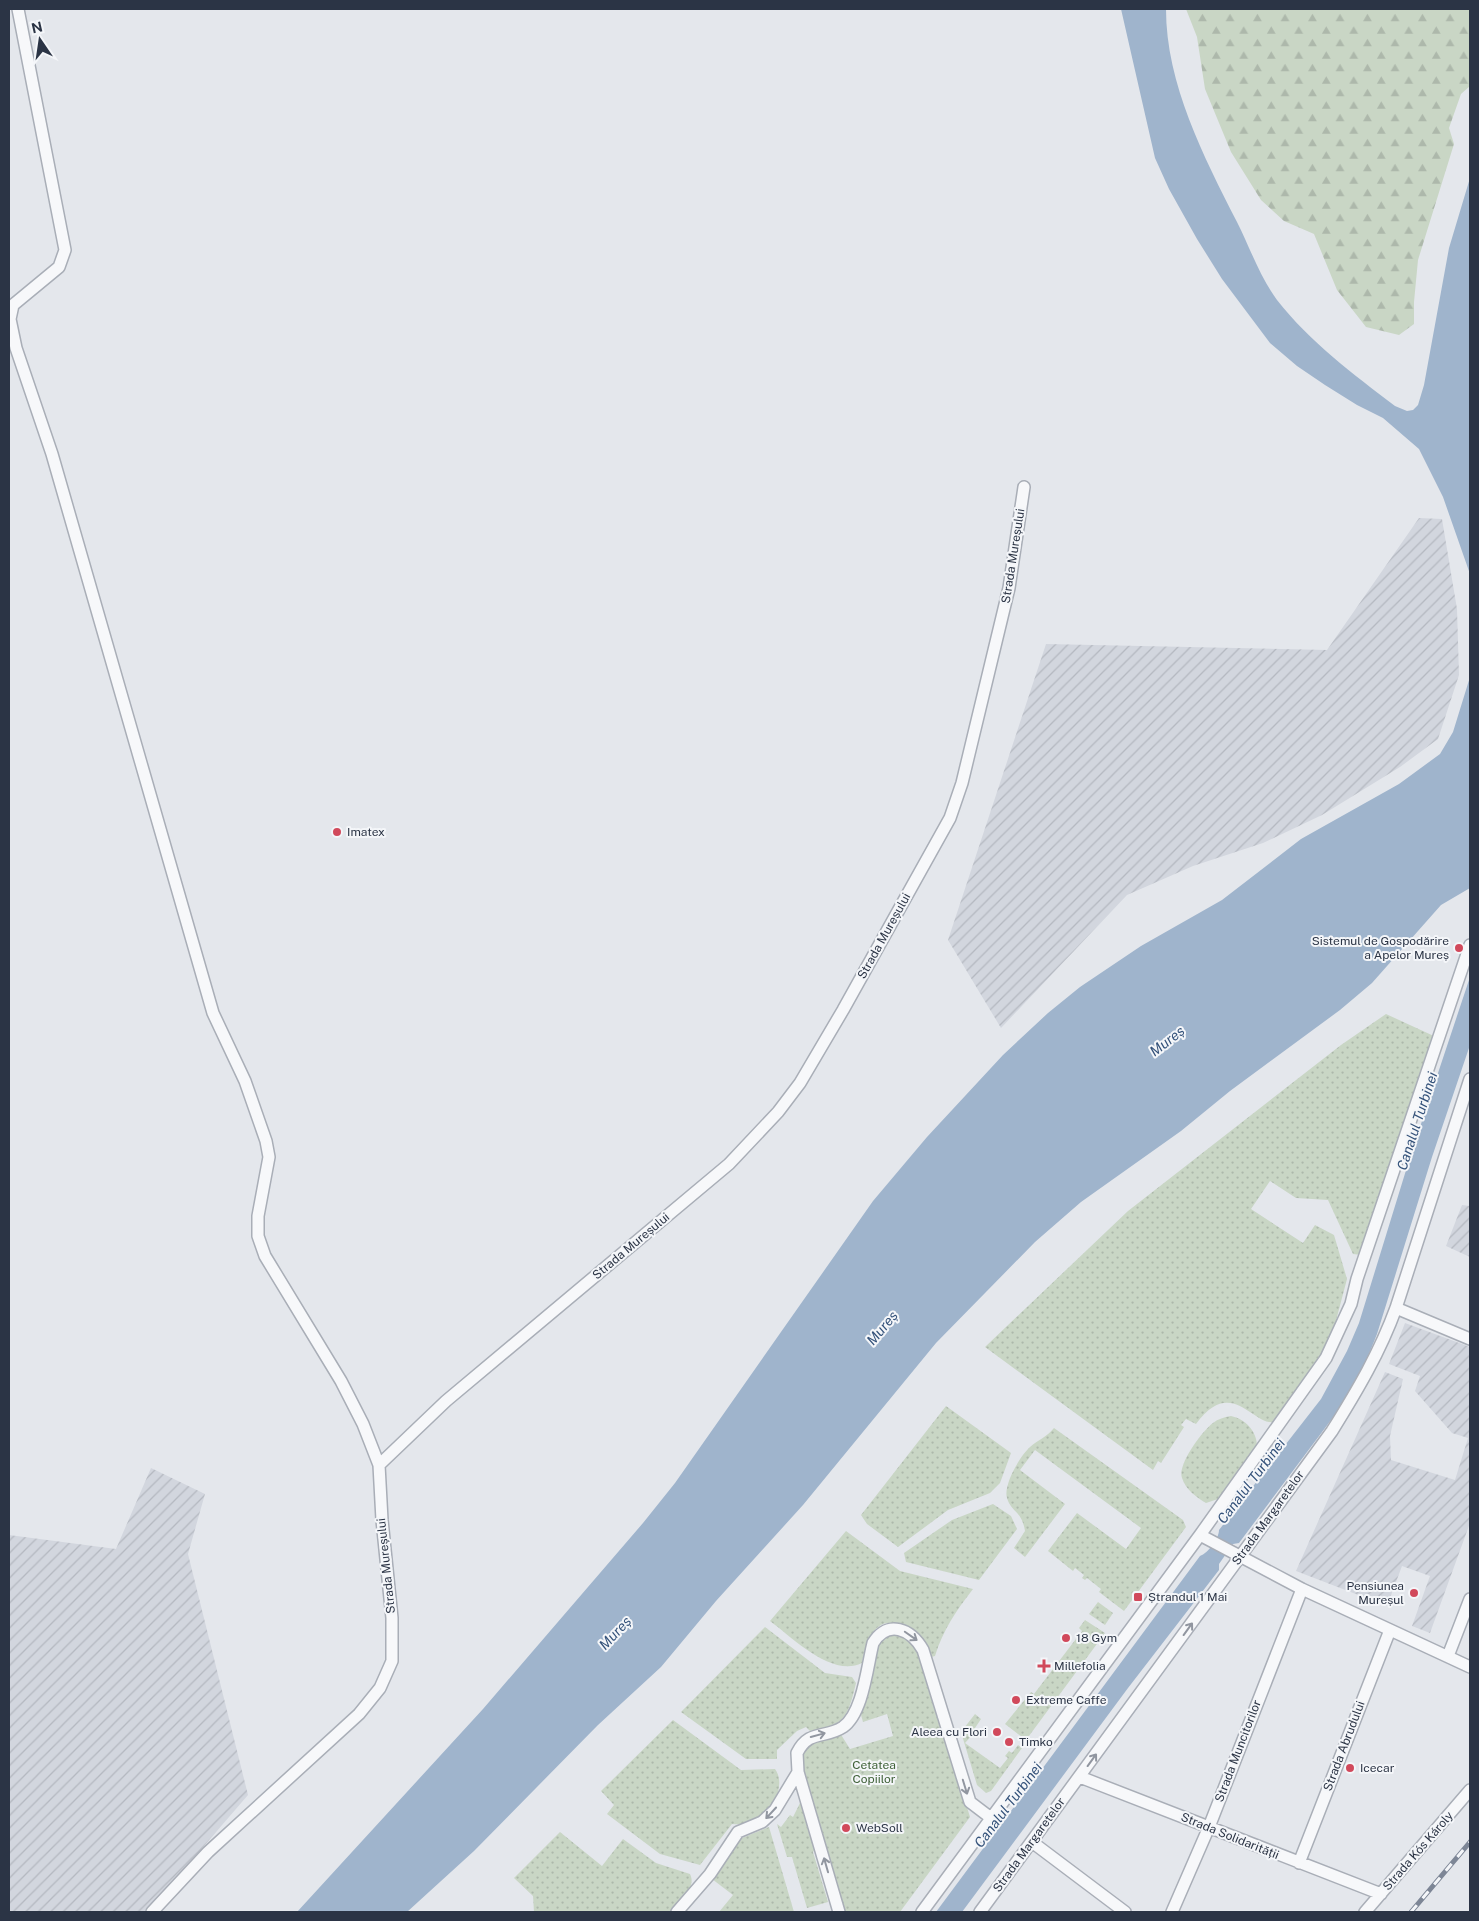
<svg xmlns="http://www.w3.org/2000/svg" width="1479" height="1921" font-family="'Public Sans',sans-serif">
<style>
.industrial{fill:url(#industrial-furrows)}
.grass{fill:url(#grass-dots)}
.forest{fill:url(#forest-firs)}
.water{fill:#9fb4cc}
.lines{fill:none;stroke-linecap:round;stroke-linejoin:round}
.minor-casing{stroke:#a9aeb7;stroke-width:14}
.minor{stroke:#f7f8fa;stroke-width:11}
.rail-casing{stroke:#7d8696;stroke-width:5}
.rail{stroke:#f4f6f9;stroke-width:3;stroke-dasharray:9;stroke-linecap:butt}
.oneway{stroke:#9196a0}
.poi-dot{fill:#d1495b;stroke:#f4f6f9;stroke-width:2}
.labels{text-anchor:middle;dominant-baseline:central;stroke-width:4;stroke-linejoin:round;paint-order:stroke}
.street-label{font-size:12px;fill:#2b3445;stroke:#f4f6f9}
.poi-label{font-size:12px;fill:#2b3445;stroke:#f4f6f9;text-anchor:start}
.park-label{font-size:12px;fill:#3f6138;stroke:#f4f6f9}
.water-label{font-size:14px;font-style:italic;fill:#34527a;stroke:#f4f6f9}
</style>
<defs>
<pattern id="industrial-furrows" width="10" height="10" patternUnits="userSpaceOnUse" patternTransform="scale(1.25)"><rect width="10" height="10" fill="#d2d6de"/><path d="M-1 1l2-2M0 10L10 0M9 11l2-2" fill="none" stroke="#b4b8c0"/></pattern>
<pattern id="grass-dots" width="8" height="8" patternUnits="userSpaceOnUse" patternTransform="scale(1.25)"><rect width="8" height="8" fill="#c9d6c5"/><path d="M2 2h.1M6 6h.1" fill="none" stroke="#adb8ab" stroke-width="1.8" stroke-linecap="round"/></pattern>
<pattern id="forest-firs" width="22" height="20" patternUnits="userSpaceOnUse" patternTransform="scale(1.25)"><rect width="22" height="20" fill="#c9d6c5"/><path d="M5 1l3.5 6h-7zM16 11l3.5 6h-7z" fill="#adb8ab"/></pattern>
</defs>
<rect width="100%" height="100%" fill="#e4e7ec"/>
<path class="industrial" d="M1419,518L1442,519L1457,609L1459,675L1438,739L1400,767L1322,815L1263,843L1193,866L1127,895L1001,1028L948,940L1046,644L1327,650Z
M1462,1205L1470,1206V1257L1446,1246Z
M1405,1323L1470,1347V1523L1430,1633L1412,1626L1430,1576L1402,1566L1387,1606L1296,1571L1385,1372L1403,1379L1390,1436L1391,1460L1455,1480L1468,1438L1452,1433L1415,1391L1420,1376L1389,1364Z
M151,1468L205,1494L188,1554L248,1795L147,1912H9V1535L116,1549Z"/>
<path class="grass" d="M1386,1014L1436,1037L1361,1255L1353,1254L1328,1200L1296,1198L1270,1181L1251,1209L1303,1243L1315,1225L1334,1235L1347,1279L1333,1332L1322,1356L1277,1421C1255,1431 1233,1373 1196,1424L1186,1419L1181,1425L1184,1427L1161,1463L1158,1461L1153,1470L985,1347L1128,1211L1341,1045Z
M946,1406L1011,1453L1000,1483L990,1493L948,1510L898,1547L867,1524L861,1515Z
M1231,1416C1245,1419 1257,1431 1257,1446L1218,1499L1206,1503C1196,1497 1186,1490 1182,1478C1177,1465 1202,1431 1213,1423C1218,1419 1224,1417 1231,1416Z
M1054,1428L1183,1520L1186,1527L1124,1611L1099,1592L1101,1589L1087,1578L1085,1580L1082,1578L1084,1575L1075,1568L1073,1571L1048,1551L1077,1513L1126,1549L1141,1528L1035,1450L1020,1470L1065,1504L1025,1557L1014,1548L1025,1531C1022,1511 1011,1512 1007,1498C1003,1485 1020,1456 1030,1447C1038,1440 1047,1437 1054,1428Z
M993,1504L1011,1516L1017,1529L979,1580L906,1562L904,1553L952,1520Z
M846,1531L900,1571L973,1589C956,1611 943,1630 935,1656L931,1657L898,1624C873,1617 866,1644 862,1663C832,1678 793,1638 770,1621Z
M1098,1602L1113,1613L1105,1625L1089,1614Z
M1085,1620L1105,1633L1026,1740L1005,1724L1031,1692L1034,1694L1082,1631L1079,1628Z
M765,1627L825,1673L852,1677L856,1683C848,1716 846,1725 810,1731L806,1727L797,1731L777,1750V1759H746L681,1712Z
M897,1634L910,1639L919,1651L970,1817L900,1912H844L802,1764C801,1741 822,1739 840,1733L850,1749L893,1736L887,1714L863,1722L861,1715L877,1647C882,1638 887,1635 897,1634Z
M975,1714L981,1719L975,1728L977,1730L965,1743L1000,1768L1008,1758L1005,1756L1009,1751L1012,1753L1018,1745L1022,1748L991,1791L986,1793L977,1785L961,1732Z
M673,1720L741,1770L775,1769C786,1784 774,1809 759,1819C751,1824 742,1825 732,1824L700,1865L660,1854L607,1814L614,1805L601,1791Z
M800,1803L804,1806L816,1848L813,1852L828,1902L807,1908L792,1857H787L777,1824L781,1827L790,1815L793,1817Z
M769,1827L794,1912H719L733,1895L712,1879L742,1838Z
M560,1832L602,1866L623,1839L656,1863L690,1874C697,1888 680,1901 671,1912H534L533,1896L514,1878Z"/>
<path class="forest" d="M1186,9H1470V86L1461,94L1449,128L1454,144L1418,260L1414,302V324L1399,335L1366,327L1337,290L1314,234L1284,221L1261,200L1231,152L1205,89L1197,37Z"/>
<path class="water" d="M1121,9H1166C1166,84 1204,157 1237,222C1250,248 1260,277 1277,300C1310,342 1353,374 1395,406L1407,411L1413,410L1418,405L1424,385L1449,248L1470,178V574L1443,497L1419,449L1383,418L1357,405L1325,385L1297,366L1270,343L1222,279L1197,239L1169,189L1155,158Z
M1470,677V888L1441,905L1372,983L1340,1010L1230,1091L1181,1131L1081,1202L1035,1242L936,1343L803,1505L716,1601L661,1667L598,1725L474,1851L407,1912H297L483,1709L643,1523L675,1483L873,1201L927,1137L1003,1055L1048,1013L1080,987L1141,946L1222,900L1301,839L1399,784L1440,754L1453,732Z
M1470,977V1045L1432,1157L1377,1334L1367,1359L1340,1408L1239,1543L1233,1544L1219,1564V1570L1128,1688L962,1912H936L1200,1556C1208,1553 1219,1539 1219,1530L1321,1399L1347,1351L1359,1323L1411,1154Z"/>
<g class="lines">
<g class="minor-casing">
<path id="minor" d="M18,9L65,250L59,267L13,305L10,319L16,348L52,454L213,1013L245,1081L266,1141L269,1157L258,1216V1236L265,1256L341,1381L363,1424L379,1465L382,1520L392,1618V1661L380,1688L359,1714L208,1852L152,1912
M1396,1308L1470,1339
M379,1465L446,1401L729,1164L778,1112L800,1083L843,1010L950,818L962,783L1009,588L1024,487
M1200,1535L1302,1589L1470,1667
M1448,1656L1470,1599
M1080,1777L1381,1894
M1032,1842L1125,1912
M1299,1863L1390,1630
M677,1912L710,1874L738,1832L762,1822L775,1810L798,1772
M839,1912L798,1772L797,1753C809,1729 825,1739 843,1727C863,1713 867,1667 873,1643C888,1619 911,1629 923,1650L970,1802L991,1818
M922,1912L1200,1535L1326,1358L1351,1304L1357,1279L1470,945
M980,1912L1332,1431C1357,1391 1380,1352 1396,1308L1470,1079
M1172,1912L1209,1827L1302,1589
M1365,1912L1470,1790"/>
</g>
<use href="#minor" class="minor"/>
<g class="rail-casing">
<path id="rail" d="M1411,1912L1470,1842"/>
</g>
<use href="#rail" class="rail"/>
</g>
<defs><path id="oneway-shaft" d="M-6 0H5M1.5-3L5.5 0L1.5 3" fill="none" stroke-width="1.6" stroke-linecap="round" stroke-linejoin="round" transform="scale(1.25)"/></defs>
<g class="oneway">
<use href="#oneway-shaft" transform="translate(1188 1629) rotate(-54)"/>
<use href="#oneway-shaft" transform="translate(911 1636) rotate(35)"/>
<use href="#oneway-shaft" transform="translate(818 1735) rotate(-15)"/>
<use href="#oneway-shaft" transform="translate(1092 1760) rotate(-54)"/>
<use href="#oneway-shaft" transform="translate(965 1787) rotate(73)"/>
<use href="#oneway-shaft" transform="translate(771 1813) rotate(133)"/>
<use href="#oneway-shaft" transform="translate(826 1865) rotate(-106)"/>
</g>
<g class="poi-dot">
<circle cx="337" cy="832" r="5"/>
<circle cx="1459" cy="948" r="5"/>
<circle cx="1414" cy="1593" r="5"/>
<rect x="1133" y="1592" width="10" height="10" rx="2.5"/>
<circle cx="1066" cy="1638" r="5"/>
<path d="M1041.5 1658.5h5v5h5v5h-5v5h-5v-5h-5v-5h5z"/>
<circle cx="1016" cy="1700" r="5"/>
<circle cx="997" cy="1732" r="5"/>
<circle cx="1009" cy="1742" r="5"/>
<circle cx="1350" cy="1768" r="5"/>
<circle cx="846" cy="1828" r="5"/>
</g>
<g class="labels">
<g class="street-label">
<text transform="translate(1013 556) rotate(-81)">Strada Mureșului</text>
<text transform="translate(884 936) rotate(-61)">Strada Mureșului</text>
<text transform="translate(631 1246) rotate(-40)">Strada Mureșului</text>
<text transform="translate(1268 1518) rotate(-54)">Strada Margaretelor</text>
<text transform="translate(386 1566) rotate(-96)">Strada Mureșului</text>
<text transform="translate(1344 1746) rotate(-69)">Strada Abrudului</text>
<text transform="translate(1238 1751) rotate(-69)">Strada Muncitorilor</text>
<text transform="translate(1230 1836) rotate(22)">Strada Solidarității</text>
<text transform="translate(1029 1845) rotate(-54)">Strada Margaretelor</text>
<text transform="translate(1418 1851) rotate(-49)">Strada Kós Károly</text>
</g>
<g class="poi-label">
<text x="347" y="832">Imatex</text>
<text x="1449" y="941" text-anchor="end">Sistemul de Gospodărire<tspan x="1449" dy="14">a Apelor Mureș</tspan></text>
<text x="1404" y="1586" text-anchor="end">Pensiunea<tspan x="1404" dy="14">Mureșul</tspan></text>
<text x="1148" y="1597">Ștrandul 1 Mai</text>
<text x="1076" y="1638">18 Gym</text>
<text x="1054" y="1666">Millefolia</text>
<text x="1026" y="1700">Extreme Caffe</text>
<text x="987" y="1732" text-anchor="end">Aleea cu Flori</text>
<text x="1019" y="1742">Timko</text>
<text x="1360" y="1768">Icecar</text>
<text x="856" y="1828">WebSoll</text>
</g>
<g class="park-label">
<text x="874" y="1765">Cetatea<tspan x="874" dy="14">Copiilor</tspan></text>
</g>
<g class="water-label">
<text transform="translate(1167 1041) rotate(-38)">Mureș</text>
<text transform="translate(1417 1121) rotate(-72)">Canalul Turbinei</text>
<text transform="translate(882 1328) rotate(-50)">Mureș</text>
<text transform="translate(1251 1481) rotate(-53)">Canalul Turbinei</text>
<text transform="translate(615 1633) rotate(-47)">Mureș</text>
<text transform="translate(1008 1805) rotate(-53)">Canalul Turbinei</text>
</g>
</g>
<rect width="1479" height="1921" fill="none" stroke="#2b3445" stroke-width="20"/>
<g transform="translate(40 40) rotate(347)" stroke="#f4f6f9" stroke-width="4" paint-order="stroke">
<path d="M0-4L9 19L0 12L-9 19Z" fill="#2b3445"/>
<text y="-8" font-size="14" font-weight="bold" text-anchor="middle" fill="#2b3445">N</text>
</g>
</svg>
